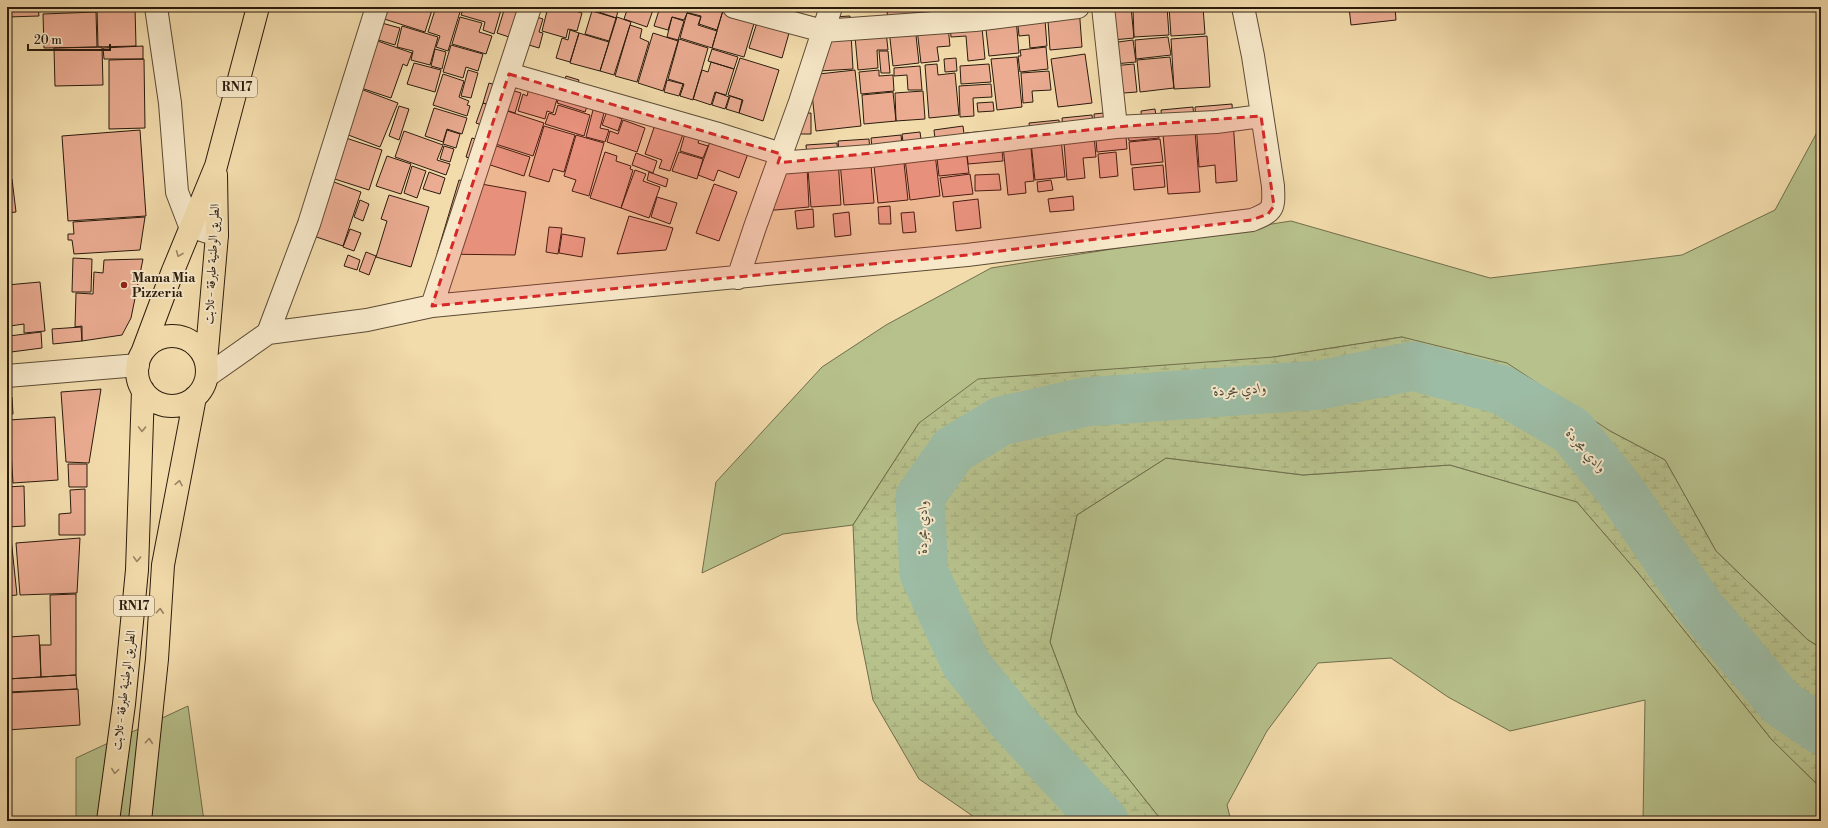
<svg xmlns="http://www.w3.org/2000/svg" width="1828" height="828" font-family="'Libre Bodoni',Amiri,serif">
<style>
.green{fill:#b7c18c;stroke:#706e4c}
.wetland{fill:url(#wetland-marsh);stroke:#706e4c}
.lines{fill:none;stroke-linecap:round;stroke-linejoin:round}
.river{stroke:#9dbca5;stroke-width:49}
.building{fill:#ebac92;stroke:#2a1b0d}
.street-casing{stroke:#5c4b35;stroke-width:24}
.primary-casing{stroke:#2a1b0d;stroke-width:24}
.street{stroke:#f7e8c9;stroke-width:22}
.primary{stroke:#f3dcac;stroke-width:22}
.oneway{stroke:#998564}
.marked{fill:#d62828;fill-opacity:0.2;stroke:#d62828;stroke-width:3;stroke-dasharray:8 5;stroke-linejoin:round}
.poi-dot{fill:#8f2418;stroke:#f7e8c9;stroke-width:1.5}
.labels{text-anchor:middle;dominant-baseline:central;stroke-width:4;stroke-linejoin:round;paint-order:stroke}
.shield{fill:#f7e8c9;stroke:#685845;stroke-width:1}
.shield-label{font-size:12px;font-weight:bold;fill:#2a1b0d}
.street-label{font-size:13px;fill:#2a1b0d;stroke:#f7e8c9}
.poi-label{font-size:13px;font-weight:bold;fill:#2a1b0d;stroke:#f7e8c9;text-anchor:start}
.water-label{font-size:14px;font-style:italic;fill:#4c4b3b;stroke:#f7e8c9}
</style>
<defs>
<pattern id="wetland-marsh" width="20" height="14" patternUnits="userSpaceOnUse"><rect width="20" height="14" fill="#b7c18c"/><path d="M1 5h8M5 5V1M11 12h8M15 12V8" fill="none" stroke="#9ea578"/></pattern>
</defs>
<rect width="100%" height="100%" fill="#f3dcac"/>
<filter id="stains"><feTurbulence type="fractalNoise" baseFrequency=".005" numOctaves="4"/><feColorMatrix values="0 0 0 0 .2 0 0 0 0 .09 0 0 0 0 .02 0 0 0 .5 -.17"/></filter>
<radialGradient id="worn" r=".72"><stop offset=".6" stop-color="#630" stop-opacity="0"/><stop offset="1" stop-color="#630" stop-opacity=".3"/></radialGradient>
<path class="green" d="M1821,125V648L1808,640L1716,551L1665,460L1610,431L1402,337L1274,357L919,423L853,525L783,534L702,573L716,482L822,367L886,325L991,268L1291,221L1490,278L1682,255L1775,210Z
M1166,458L1303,475L1450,465L1577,502L1639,574L1772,740L1821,788V821H1643L1645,700L1510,731L1448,697L1391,658L1318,663L1267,731L1227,805L1231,821H1162L1077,714L1050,642L1077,515Z
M188,706L204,821H76V758Z"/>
<path class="wetland" d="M1402,337L1507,363L1610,431L1665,460L1716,551L1808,640L1821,648V788L1772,740L1639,574L1577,502L1450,465L1303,475L1166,458L1077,515L1050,642L1077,714L1162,821H980L919,779L873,700L857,620L853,525L919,423L978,379L1274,357Z"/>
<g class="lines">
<path class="river" d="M1104,821L1011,720L966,664L924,573L920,497L953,450L1001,421L1085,402L1320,385L1413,366L1502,390L1572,431L1620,490L1700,607L1781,703L1821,730"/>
</g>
<path class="building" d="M7,7H38L39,16L7,17Z
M97,7H135L136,46L98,47Z
M378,7H433L425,32L375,16Z
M436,7H445L460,12L448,51L436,47L440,36L428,32Z
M451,7H462L461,10Z
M464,7H499L498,10H501L494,34L483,30L485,22L461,15Z
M505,7L519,8L509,37L497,33Z
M548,7H569L568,9L582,13L577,31L568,29L566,38L542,31Z
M594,7H618L619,8L616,18L593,10Z
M618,7H654L647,27L624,19L627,10Z
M660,7H690L684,20L672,17L668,30L654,26Z
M690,7H724L717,30L699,24L701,16L689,13Z
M724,7L758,10L744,57L712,48Z
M947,7L948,24L917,27L916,9Z
M1015,7L1019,53L989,56L984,12Z
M1016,7H1044L1047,46L1030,48L1029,35L1019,36Z
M1079,7L1082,47L1050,50L1048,21Z
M1099,7H1131L1134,38L1102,41Z
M1152,7H1167L1169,35L1134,37L1133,9Z
M1169,7H1203L1205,34L1171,36Z
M1349,7H1395L1396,20L1351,25Z
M913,8L919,63L893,66L887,11Z
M961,8L962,18L981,17L985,59L968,61L966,36L951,37L949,9Z
M518,11L543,19L539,32L543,33L539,48L509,39Z
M592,11L616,18L609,41L585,34Z
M96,12L97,47L44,48L43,14Z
M687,13L701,17L698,25L717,31L712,48L680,38Z
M759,16L791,26L782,58L749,48Z
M850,16L853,69L819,71L815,18Z
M460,17L482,23L479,32L492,36L486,54L452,44Z
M617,17L631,22L614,75L600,71Z
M672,17L684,21L678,40L667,37Z
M378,22L400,28L395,45L362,35Z
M885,22L888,50H877L878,68L858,70L854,25Z
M630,25L642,29L640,38L649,42L637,82L615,76Z
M402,26L438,37L430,65L411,60L413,51L397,47Z
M948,26L950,46L937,47L939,61L921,63L917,29Z
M570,30L579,33L570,62L556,58L562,38L568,40Z
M579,33L609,42L600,71L570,63Z
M653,33L678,41L663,91L638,83Z
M1207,36L1210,87L1174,89L1171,39Z
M366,37L412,53L407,66L403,64L391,98L349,84Z
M1168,37L1171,55L1136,59L1135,40Z
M679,39L708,48L693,100L680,96L684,84L668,79Z
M1133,40L1136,62L1114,64L1111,43Z
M451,45L483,54L478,71L466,67L463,78L443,72Z
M143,46V59H104L103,48Z
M102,47L103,85L55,86L54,48Z
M1046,47L1048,69L1020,72L1018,56H1021L1020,50Z
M435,49L446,52L442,69L431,66Z
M712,49L738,57L734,69L708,61Z
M879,51H888L890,73H881Z
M1085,54L1092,103L1058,107L1051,59Z
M1017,57L1022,107L997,110L991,59Z
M1170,57L1174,88L1140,92L1137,60Z
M740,58L779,70L763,121L739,113L743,100L728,95Z
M956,58L957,71L945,72L944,59Z
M144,59L145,128L109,129V60Z
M711,62L734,69L726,95L715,92L711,105L693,99L702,70L708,72Z
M414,63L441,70L435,92L407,84Z
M937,64L938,75L955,73L959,115L929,118L925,65Z
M989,64L991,82L961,84L960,66Z
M1134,64L1137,92L1110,94L1112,66Z
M920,66L922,90H908L907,75L894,76V68Z
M468,70L478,73L471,98L461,96Z
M855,70L861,126L816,131L810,75Z
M879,70V76L893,75L894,91L861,94L859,72Z
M1049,71L1051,90L1032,91L1033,102L1023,103L1021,73Z
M533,73L562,81L553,113L547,111L545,119L518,111L523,94L527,96Z
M443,74L464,81L459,97L469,101L467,105L470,106L467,116L433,105Z
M566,76L579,80L575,91L591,96L585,112L557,103Z
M667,80L683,84L679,96L664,92Z
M489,83L521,93L515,113L483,103Z
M991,84L992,97L973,98L974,116L960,117L959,86Z
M350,85L398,103L380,147L343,133Z
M603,90L624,96L617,117L622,119L618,131L602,125L607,111L602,93Z
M923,91L925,119L896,121L895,93Z
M716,92L729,97L725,109L712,105Z
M893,92L896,121L864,124L862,95Z
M730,96L742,100L739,113L726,109Z
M993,102L994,111L978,112L977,103Z
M483,103L544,123L533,156L483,140L487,127L476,123Z
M1232,104L1237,181L1216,183L1215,165L1199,167L1195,107Z
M558,105L590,115L584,136L545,124L549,113L555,115Z
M399,106L409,109L399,140L389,136Z
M1193,107L1200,192L1168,194L1161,110Z
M434,108L467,118L462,134L447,129L443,142L425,136Z
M1155,109L1159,138L1129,141L1127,126L1142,123L1141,111Z
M593,110L604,113L600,128L609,130L605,142L586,137Z
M1124,111L1127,149L1097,152L1094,114Z
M659,113L687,123L670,171L659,168L662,160L645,154Z
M811,113V134H794V114Z
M1092,115L1096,157L1083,158L1085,178L1067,180L1062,118Z
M623,120L645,128L637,152L607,142L610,131L618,134Z
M1059,120L1065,177L1035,180L1029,123Z
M688,123L703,128L698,143L708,146L703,158L680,151Z
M544,126L575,135L564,172L553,169L549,182L529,176Z
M963,126L969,173L939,176L934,130Z
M1029,127L1034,181L1025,182L1026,193L1008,195L1002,136Z
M140,130L146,216L68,221L62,136Z
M447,130L460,134L456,148L443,144Z
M1000,130L1003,161L968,164L965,133Z
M404,131L443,145L437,160L450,164L446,175L395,157Z
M920,132L922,146L934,145L940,196L910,200L902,134Z
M576,135L604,143L589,196L572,191L576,180L564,176Z
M901,135L908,200L878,203L871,138Z
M712,136L753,140L739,178L718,170L714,181L698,175Z
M343,137L382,150L369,190L319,174Z
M472,138L530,157L524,176L466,157Z
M869,139L874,203L844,205L838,141Z
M1160,139L1163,162L1131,165L1129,142Z
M837,143L841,205L811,207L806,145Z
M444,146L454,149L450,162L440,159Z
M605,152L617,156L616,161L631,166L630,169L633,170L621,208L590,198Z
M679,152L703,159L697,179L672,171Z
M1116,152L1118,176L1100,178L1098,154Z
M636,153L657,161L653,173L632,165Z
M803,153L807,167L809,207L753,212Z
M387,156L411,164L401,194L376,186Z
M1163,165L1165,187L1134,190L1132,168Z
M412,166L426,171L417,198L404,193Z
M635,170L646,174L643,181L660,187L649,218L621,208Z
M429,172L445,178L440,194L423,189Z
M649,172L668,179L666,187L647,180Z
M970,174L973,194L943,197L940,178Z
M999,174L1001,190L975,191V175Z
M315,175L361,192L343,246L296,230Z
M12,179L16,212L7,213V180Z
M459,180L526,192L515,255L437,254Z
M1051,180L1053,190L1038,192L1037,182Z
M714,184L737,192L719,241L696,233Z
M389,195L429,207L411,267L376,257L387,221L381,219Z
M1073,196L1074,210L1050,212L1048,199Z
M657,197L677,203L670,224L651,217Z
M978,199L981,228L956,231L953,202Z
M360,200L369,204L363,221L354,217Z
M890,206L891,224H879L878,207Z
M813,209L814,227L797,229L795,211Z
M849,212L851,235L835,237L833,214Z
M914,212L916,232L903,233L901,213Z
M629,216L673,228L666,250L617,254Z
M145,217L140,250L74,254L72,240H68V234H74L73,222Z
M549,227L562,228L558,254L546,252Z
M350,229L361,233L354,251L343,247Z
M562,234L585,238L582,257L559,253Z
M366,252L376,256L369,275L359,271Z
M348,255L360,260L357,270L344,266Z
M73,258L92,259L91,292H72Z
M143,259L131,318L122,335L82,341V326L75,327L76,293L93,294L94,272L103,273L104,260Z
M40,282L45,331L24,333V324L10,326L7,285Z
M81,327L82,341L53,344L52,329Z
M41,332L42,348L11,352L9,336Z
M101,389L89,463L66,462L61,392Z
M12,397L13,414H7V398Z
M55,417L58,480L13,483L9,420Z
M68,464H87V487H69Z
M24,486L25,526L7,527V487Z
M85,489V535H59V514L71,513L70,490Z
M11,538L17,595L7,596V539Z
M80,538L77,593L20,595L16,543Z
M76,594V675L41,677L40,645H51L50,595Z
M7,611L9,637L39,635L41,677L7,679Z
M76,675L77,689L8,692L7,679Z
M78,689L80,725L7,730V693Z"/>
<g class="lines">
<g class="street-casing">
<path id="street" d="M156,7L170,103L177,192L190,226L217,235
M734,7L823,31L975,20L1078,7
M1103,7L1116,127
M509,74L715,133L781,154
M778,163L870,156L1116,127L1216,122L1261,116
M738,278L755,227L800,102L831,7
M432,306L530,7
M268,333L309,224L377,7
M7,376L138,365
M207,376L268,333L367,320L432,306L967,255L1252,220C1274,211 1274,209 1273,186L1253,56L1243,7"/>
</g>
<g class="primary-casing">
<path id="primary" d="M137 371a35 35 0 1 1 70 0a35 35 0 1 1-70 0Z
M142,353L172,273L216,166L258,7
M206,362L217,235L216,175
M108,821L124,704L137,570L143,390
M140,821L157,659L163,565L195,397"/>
</g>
<use href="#street" class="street"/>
<use href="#primary" class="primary"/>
</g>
<defs><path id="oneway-chevron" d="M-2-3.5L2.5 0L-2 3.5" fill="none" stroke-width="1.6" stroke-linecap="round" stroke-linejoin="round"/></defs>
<g class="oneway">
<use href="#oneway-chevron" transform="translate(179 254) rotate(112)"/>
<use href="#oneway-chevron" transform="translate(142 429) rotate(92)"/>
<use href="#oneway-chevron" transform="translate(179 483) rotate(-79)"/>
<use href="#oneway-chevron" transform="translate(137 559) rotate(92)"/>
<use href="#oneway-chevron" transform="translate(160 611) rotate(-86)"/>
<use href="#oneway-chevron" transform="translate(149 741) rotate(-85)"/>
<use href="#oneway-chevron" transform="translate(115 771) rotate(98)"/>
</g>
<path class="marked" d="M509,74L781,154L778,163L1116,127L1261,116L1274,206L1268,214L1252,220L967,255L432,306Z"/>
<circle class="poi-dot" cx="124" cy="285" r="4"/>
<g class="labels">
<g class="shield">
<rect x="217" y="77" width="40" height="20" rx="3"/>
<rect x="114" y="596" width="40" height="20" rx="3"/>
</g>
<g class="shield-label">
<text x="237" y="87">RN17</text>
<text x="134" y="606">RN17</text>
</g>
<g class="street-label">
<text transform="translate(212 264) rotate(-87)">الطريق الوطنية طبرقة - تلابت</text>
<text transform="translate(124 690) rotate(-83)">الطريق الوطنية طبرقة - تلابت</text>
</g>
<g class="poi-label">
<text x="132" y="278">Mama Mia<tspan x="132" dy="15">Pizzeria</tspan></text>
</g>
<g class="water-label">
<text transform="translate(1240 390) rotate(-4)">وادي مجردة</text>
<text transform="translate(1586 451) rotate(48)">وادي مجردة</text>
<text transform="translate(923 527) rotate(-90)">وادي مجردة</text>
</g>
</g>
<rect width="1828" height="828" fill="none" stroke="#f3dcac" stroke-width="24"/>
<rect x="8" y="8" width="1812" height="812" fill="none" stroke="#2a1b0d" stroke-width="2"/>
<rect x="12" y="12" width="1804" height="804" fill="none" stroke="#2a1b0d"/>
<path d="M28 44v6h82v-6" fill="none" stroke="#2a1b0d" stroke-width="2"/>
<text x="34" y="44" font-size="12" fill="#2a1b0d" stroke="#f7e8c9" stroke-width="3" paint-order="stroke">20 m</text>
<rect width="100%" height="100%" filter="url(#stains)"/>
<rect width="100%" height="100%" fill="url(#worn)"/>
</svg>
